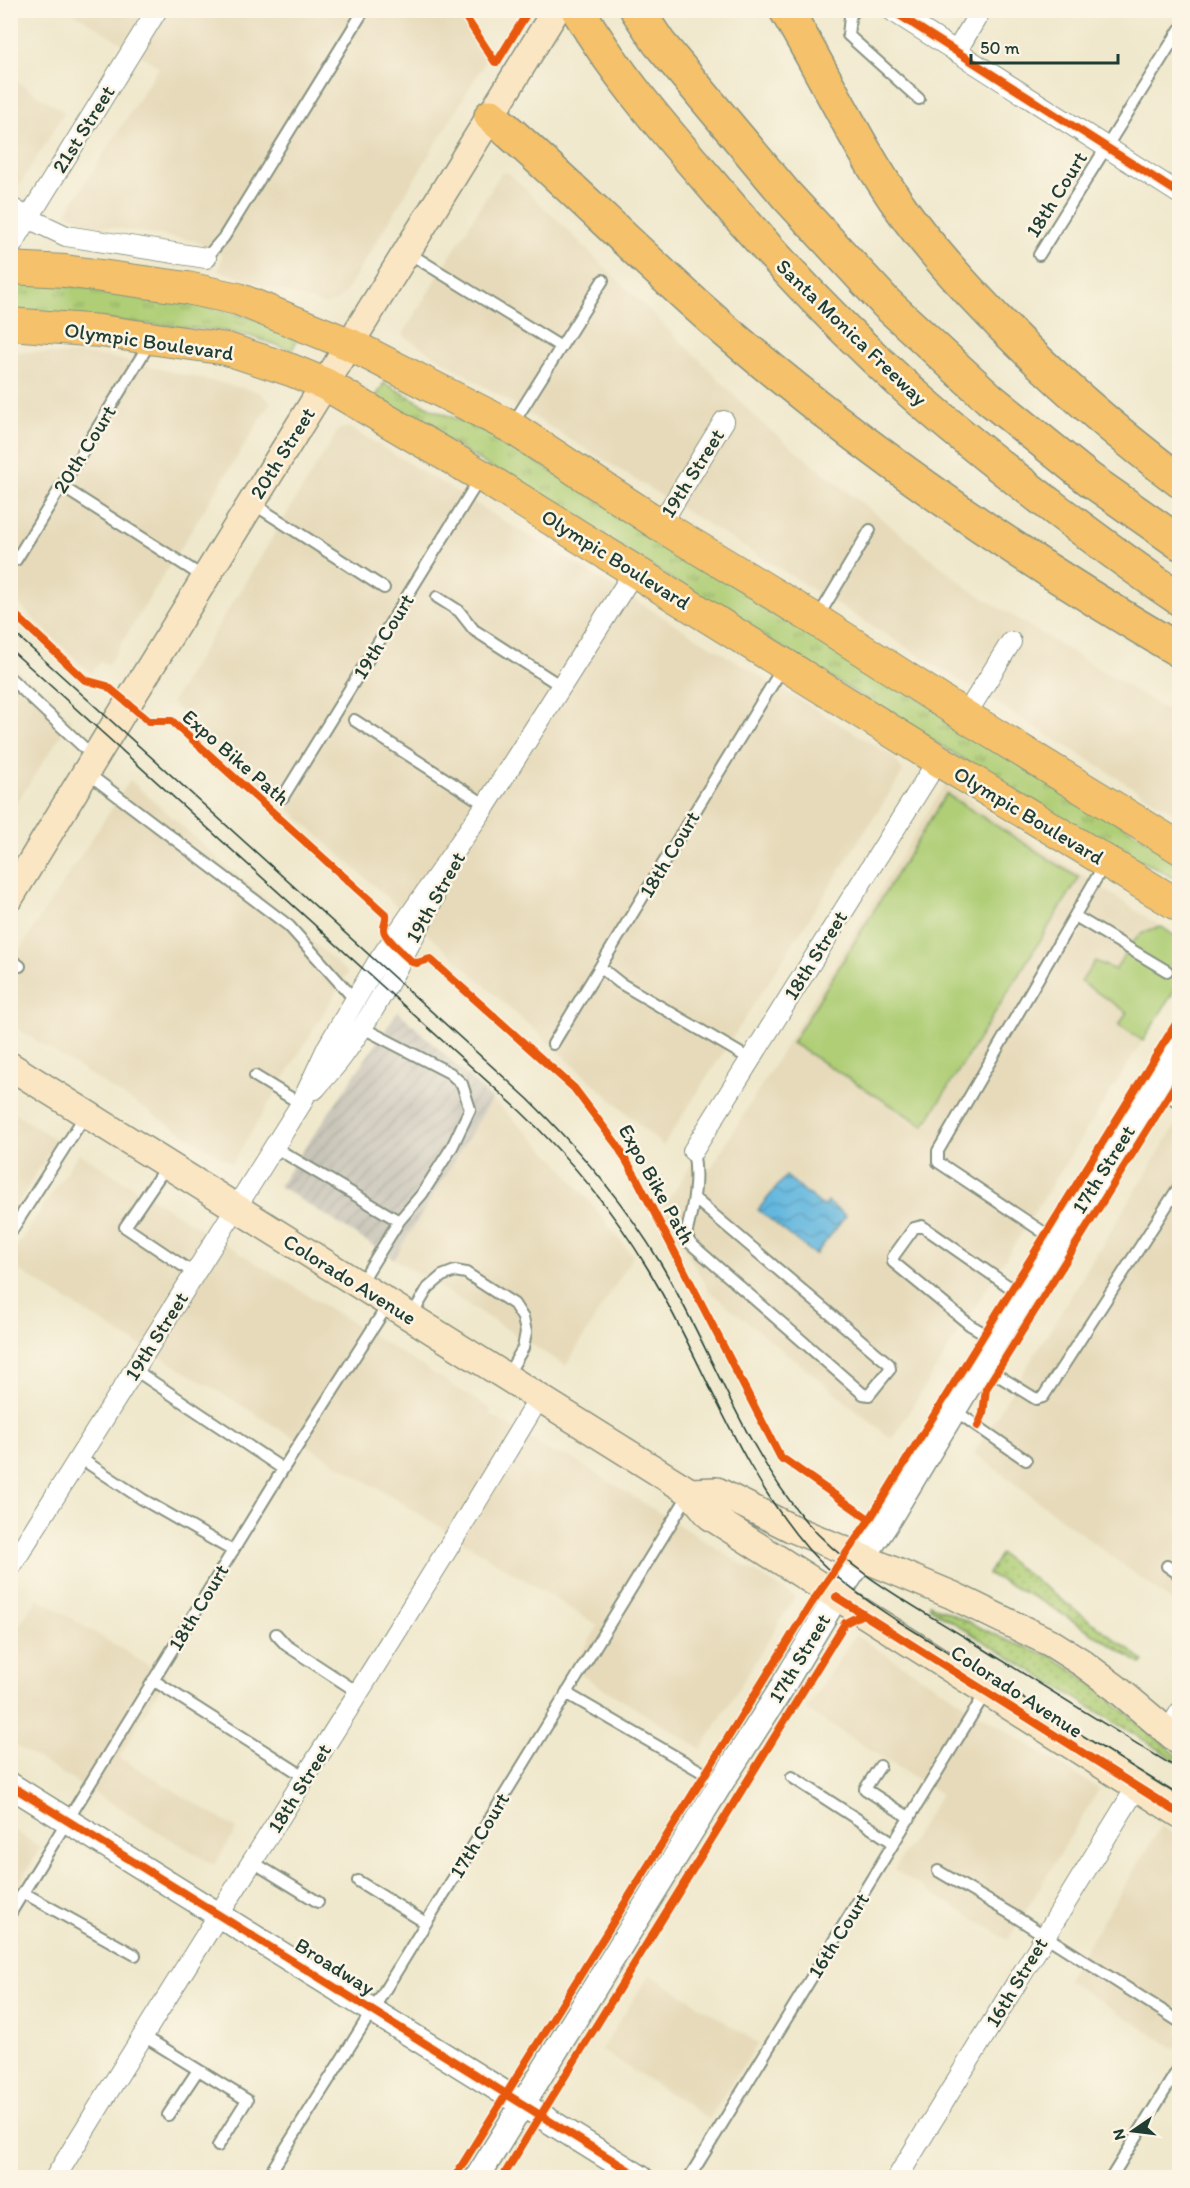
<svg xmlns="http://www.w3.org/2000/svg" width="1190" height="2188" font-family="Itim,sans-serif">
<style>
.built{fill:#e6daba}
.industrial{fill:url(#industrial-furrows)}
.grass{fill:url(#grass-tufts);stroke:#678655;stroke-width:1.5}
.park{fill:#afce76;stroke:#678655;stroke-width:1.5}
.garden{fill:url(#garden-dots);stroke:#678655;stroke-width:1.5}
.water{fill:url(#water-waves);stroke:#427a8a;stroke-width:1.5}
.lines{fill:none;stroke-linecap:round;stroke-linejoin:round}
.service-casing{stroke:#879280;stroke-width:14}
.minor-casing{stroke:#879280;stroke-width:22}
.tertiary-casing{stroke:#879280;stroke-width:27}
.secondary-casing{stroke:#879280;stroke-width:30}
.primary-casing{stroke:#879280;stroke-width:34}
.motorway-casing{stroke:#879280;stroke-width:36}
.service{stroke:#fff;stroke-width:10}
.minor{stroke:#fff;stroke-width:20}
.tertiary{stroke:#fff;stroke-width:24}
.secondary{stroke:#fbe6c4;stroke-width:27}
.primary{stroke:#f5c16b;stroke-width:32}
.motorway{stroke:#f5c16b;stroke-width:33}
.tram{stroke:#1f3d34;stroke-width:1.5}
.cycleway-casing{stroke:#fcf5e5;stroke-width:11}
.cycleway{stroke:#e8590c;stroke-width:8}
.labels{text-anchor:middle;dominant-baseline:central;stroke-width:5;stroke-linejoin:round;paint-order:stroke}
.street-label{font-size:21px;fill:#1f3d34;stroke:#fcf5e5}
</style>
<defs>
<pattern id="industrial-furrows" width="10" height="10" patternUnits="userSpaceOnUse" patternTransform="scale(1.5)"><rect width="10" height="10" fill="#c8c4b8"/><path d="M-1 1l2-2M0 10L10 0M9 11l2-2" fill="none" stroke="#aba99f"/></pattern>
<pattern id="grass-tufts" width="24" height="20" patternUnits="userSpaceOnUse" patternTransform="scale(1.5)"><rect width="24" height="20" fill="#afce76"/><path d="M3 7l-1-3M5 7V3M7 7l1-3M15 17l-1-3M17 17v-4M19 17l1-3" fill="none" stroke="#8ea862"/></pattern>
<pattern id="garden-dots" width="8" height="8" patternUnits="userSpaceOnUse" patternTransform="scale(1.5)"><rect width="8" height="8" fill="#afce76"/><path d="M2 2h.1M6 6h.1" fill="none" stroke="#8ea862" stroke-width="1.8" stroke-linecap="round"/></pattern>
<pattern id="water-waves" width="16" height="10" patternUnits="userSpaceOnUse" patternTransform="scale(1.5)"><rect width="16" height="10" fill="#64b7df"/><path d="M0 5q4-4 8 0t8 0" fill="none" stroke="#5296b6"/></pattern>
</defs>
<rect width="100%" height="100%" fill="#fcf5e5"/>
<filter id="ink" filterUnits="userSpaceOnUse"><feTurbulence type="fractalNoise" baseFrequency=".0167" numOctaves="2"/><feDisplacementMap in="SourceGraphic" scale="12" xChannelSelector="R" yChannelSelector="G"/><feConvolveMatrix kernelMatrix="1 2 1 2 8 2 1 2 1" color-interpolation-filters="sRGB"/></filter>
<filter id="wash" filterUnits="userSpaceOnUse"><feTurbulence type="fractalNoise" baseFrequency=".008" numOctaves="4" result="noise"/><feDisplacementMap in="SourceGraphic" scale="24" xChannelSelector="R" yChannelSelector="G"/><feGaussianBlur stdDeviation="1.35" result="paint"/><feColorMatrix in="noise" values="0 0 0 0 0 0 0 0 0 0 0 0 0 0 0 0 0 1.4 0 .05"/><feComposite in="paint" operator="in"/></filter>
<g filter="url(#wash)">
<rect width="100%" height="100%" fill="#efe8cc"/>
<path class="built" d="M71,11H456L486,61L346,292L337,301L325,305L218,271L223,255L195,241L90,224L66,213L159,67Z
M11,78L65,112L19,186L11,185Z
M501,173H509L707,367L759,421L972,591L1179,718V816L403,336V334Z
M10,351L104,356L259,392L271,402L108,665L100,662L91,674L11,597Z
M349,427L894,757L903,772L663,1146L171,703L339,429Z
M11,664L71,720L11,811Z
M130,780L348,973L232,1164L11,1025L10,964Z
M945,784L1179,939V983L892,1439L708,1290L663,1207L695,1160L711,1168Z
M492,1099L555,1159L633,1256L566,1366L394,1259Z
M11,1110L56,1140L11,1216Z
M1179,1120V1607L974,1453Z
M79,1153L491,1409L490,1414L552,1453L568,1456L795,1597L701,1749L572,1669L598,1626L426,1518L178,1367L119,1333L11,1265L10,1256Z
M38,1598L167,1677L119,1757L237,1829L214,1865L11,1743L10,1638Z
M855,1635L1099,1789L1008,1940L894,1870L941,1794L806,1710Z
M1161,1826L1179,1837V2051L1066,1980Z
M10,1828L41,1847L18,1886L11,1881Z
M650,1974L758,2043L709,2119L601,2050Z"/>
<path class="industrial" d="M398,1011L492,1099L394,1259L279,1186Z"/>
<path class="grass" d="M10,282L89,287L152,294L260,320L299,336L292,350L246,335L224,331L11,312Z
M384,383L432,409L488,432L1165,851L1179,861V882L1153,866L1112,851L378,398L377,395Z"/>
<path class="park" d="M946,794L1079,878L924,1126L792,1043Z
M1162,927L1179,939V983L1143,1041L1119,1025L1127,1012L1081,982L1095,961L1115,970C1128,949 1134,930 1162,927Z"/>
<path class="garden" d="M1000,1554L1144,1661L1141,1664L1045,1603L988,1574Z
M930,1604L1011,1642L1051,1656L1088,1681L1179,1757V1762L930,1608Z"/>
<path class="water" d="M786,1176L824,1207L828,1202L846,1216L815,1255L758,1210Z"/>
</g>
<g filter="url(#ink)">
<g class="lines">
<g class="service-casing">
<path id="service" d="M854,10L850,17L848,35L919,99
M407,252L561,347
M1039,255L1180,29
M206,258L224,237L364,10
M512,425L603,280
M61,486L205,578
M252,503L384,588
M16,560L151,341
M437,597L459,611L474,630L561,686
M818,617L870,530
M10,678L95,758
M354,720L486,805
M86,772L289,926L355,1000
M283,797L480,478
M1075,916L1167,971
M10,959L20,966
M600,967L620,983L750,1059
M553,1044L783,667
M255,1076L301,1104
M1154,1088L1180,1103
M274,1147L399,1221
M693,1151C699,1180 693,1207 686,1235L690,1243L863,1394L869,1395L890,1369L889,1364L695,1199
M167,1165L125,1227L195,1274
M10,1233L86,1114
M1058,1242L938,1162V1151L1104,865
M360,1284L399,1221L422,1194L452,1147L470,1109L462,1084L450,1073L361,1027
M412,1315L428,1288L442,1276L455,1271L466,1273L514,1304L523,1318L526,1332L523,1348L507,1376
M996,1340L970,1325L893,1262V1257L914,1228L922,1226L1024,1297
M981,1365L1036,1399L1043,1397L1180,1185
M135,1370L283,1469
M954,1410L1026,1460
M80,1458L142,1499L233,1551
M1167,1566L1180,1575
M276,1634L286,1645L359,1693
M153,1680L305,1777
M566,1693L721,1783
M880,1766L865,1789L910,1818
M792,1777L894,1843
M253,1862L318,1902
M938,1871L1011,1914L1180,2022
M358,1881L426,1923
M24,1893L135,1955
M10,1914L283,1469L389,1303
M142,2035L247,2100L218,2146
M168,2115L198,2070
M267,2178L372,2011L689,1494
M689,2178L986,1692
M1111,2178L1180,2066"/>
</g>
<g class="minor-casing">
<path id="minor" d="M891,10L1180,194
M956,52L981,10
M10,207L28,218L66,236L206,258
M10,248L157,10
M660,525L724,421
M965,716L1011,642
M315,1089C324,1078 334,1068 342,1057C378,1008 405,952 434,898
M693,1151L938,760
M10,1568L301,1104L328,1046L377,963L486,805L635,570
M1168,1732L1180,1712
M55,2178C215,1916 383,1660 540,1396
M897,2178L1136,1788"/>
</g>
<g class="tertiary-casing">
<path id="tertiary" d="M10,1785L641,2178
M477,2178L721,1783L778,1694L836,1597L884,1527L996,1340L1180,1047"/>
</g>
<g class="secondary-casing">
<path id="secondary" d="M10,897L128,703L556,10
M10,1066L690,1492L710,1516L1180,1814
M690,1492L717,1491L791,1528L952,1595L1051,1643L1081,1662L1116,1688L1180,1742"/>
</g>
<g class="primary-casing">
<path id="primary" d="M10,268L65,271L187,288L238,299L349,344L511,427L660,525L816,620L965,716L1180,848
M10,324L100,331L227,349L291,370L325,384L482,476L938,760L1180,906"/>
</g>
<g class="motorway-casing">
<path id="motorway" d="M578,10C614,71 661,126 707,179C770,254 838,326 911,392C958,434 1008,473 1058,511C1098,541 1138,571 1180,599
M637,10L659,43L787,196L887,304L990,399L1089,479L1180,543
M786,10C826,77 858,148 903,211C924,241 949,269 973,295C1036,363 1106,425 1180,481
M491,116C575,188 651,268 735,339C873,456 1024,560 1180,651"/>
</g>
<use href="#service" class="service"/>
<use href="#minor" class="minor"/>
<use href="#tertiary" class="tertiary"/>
<use href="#secondary" class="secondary"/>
<use href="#primary" class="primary"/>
<use href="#motorway" class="motorway"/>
<path class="tram" d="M10,629L528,1099C579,1149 624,1202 661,1264C710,1347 742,1444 804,1519C849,1572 913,1605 971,1641C1040,1684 1110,1728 1180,1770
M10,649L519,1110C569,1157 612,1209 648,1269C703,1360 737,1467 808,1549C832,1576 863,1598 893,1618L1180,1796"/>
<g class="cycleway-casing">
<path id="cycleway" d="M461,10L495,62H497L529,10
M891,10L1180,194
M10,610L85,680L107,686L149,721H172L386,915C387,921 384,923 384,929C383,937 406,956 412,962L417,963L430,959L574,1088L617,1145L637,1179L782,1460H785L866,1517
M978,1426L983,1414L986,1389L1180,1077
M836,1597L1180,1814
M10,1785L641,2178
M454,2178L811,1604L870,1519L1180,1017
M502,2178L845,1623L863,1614"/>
</g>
<use href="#cycleway" class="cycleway"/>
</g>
</g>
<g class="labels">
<g class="street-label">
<text transform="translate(83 129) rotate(-58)">21st Street</text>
<text transform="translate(1056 194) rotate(-58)">18th Court</text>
<text transform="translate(852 332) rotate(44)">Santa Monica Freeway</text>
<text transform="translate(149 341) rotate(8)">Olympic Boulevard</text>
<text transform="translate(84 449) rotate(-58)">20th Court</text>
<text transform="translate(282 453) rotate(-58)">20th Street</text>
<text transform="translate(692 473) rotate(-58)">19th Street</text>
<text transform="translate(616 559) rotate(32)">Olympic Boulevard</text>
<text transform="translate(383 636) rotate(-58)">19th Court</text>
<text transform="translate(236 757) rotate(41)">Expo Bike Path</text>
<text transform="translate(1029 815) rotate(31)">Olympic Boulevard</text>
<text transform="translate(669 854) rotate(-59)">18th Court</text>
<text transform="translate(435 897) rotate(-61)">19th Street</text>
<text transform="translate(815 955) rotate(-58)">18th Street</text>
<text transform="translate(1103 1169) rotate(-58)">17th Street</text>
<text transform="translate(657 1184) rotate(61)">Expo Bike Path</text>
<text transform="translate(350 1279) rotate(32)">Colorado Avenue</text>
<text transform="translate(156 1336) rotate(-58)">19th Street</text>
<text transform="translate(198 1607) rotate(-59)">18th Court</text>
<text transform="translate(799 1658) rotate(-59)">17th Street</text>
<text transform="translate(1017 1691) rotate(33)">Colorado Avenue</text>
<text transform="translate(299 1788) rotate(-58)">18th Street</text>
<text transform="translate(479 1835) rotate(-59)">17th Court</text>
<text transform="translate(838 1935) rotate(-58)">16th Court</text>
<text transform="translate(335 1966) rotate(32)">Broadway</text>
<text transform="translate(1016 1982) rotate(-59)">16th Street</text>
</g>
</g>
<rect width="1190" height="2188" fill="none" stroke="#fcf5e5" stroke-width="36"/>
<g transform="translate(1133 2131) rotate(256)" stroke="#fcf5e5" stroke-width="4.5" paint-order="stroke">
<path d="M0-4.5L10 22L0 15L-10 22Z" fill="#1f3d34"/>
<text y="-9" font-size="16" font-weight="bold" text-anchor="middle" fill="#1f3d34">N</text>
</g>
<path d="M971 54v9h147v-9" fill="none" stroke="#1f3d34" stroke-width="3"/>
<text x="980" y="54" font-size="18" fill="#1f3d34" stroke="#fcf5e5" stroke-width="4.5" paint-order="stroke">50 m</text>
</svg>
